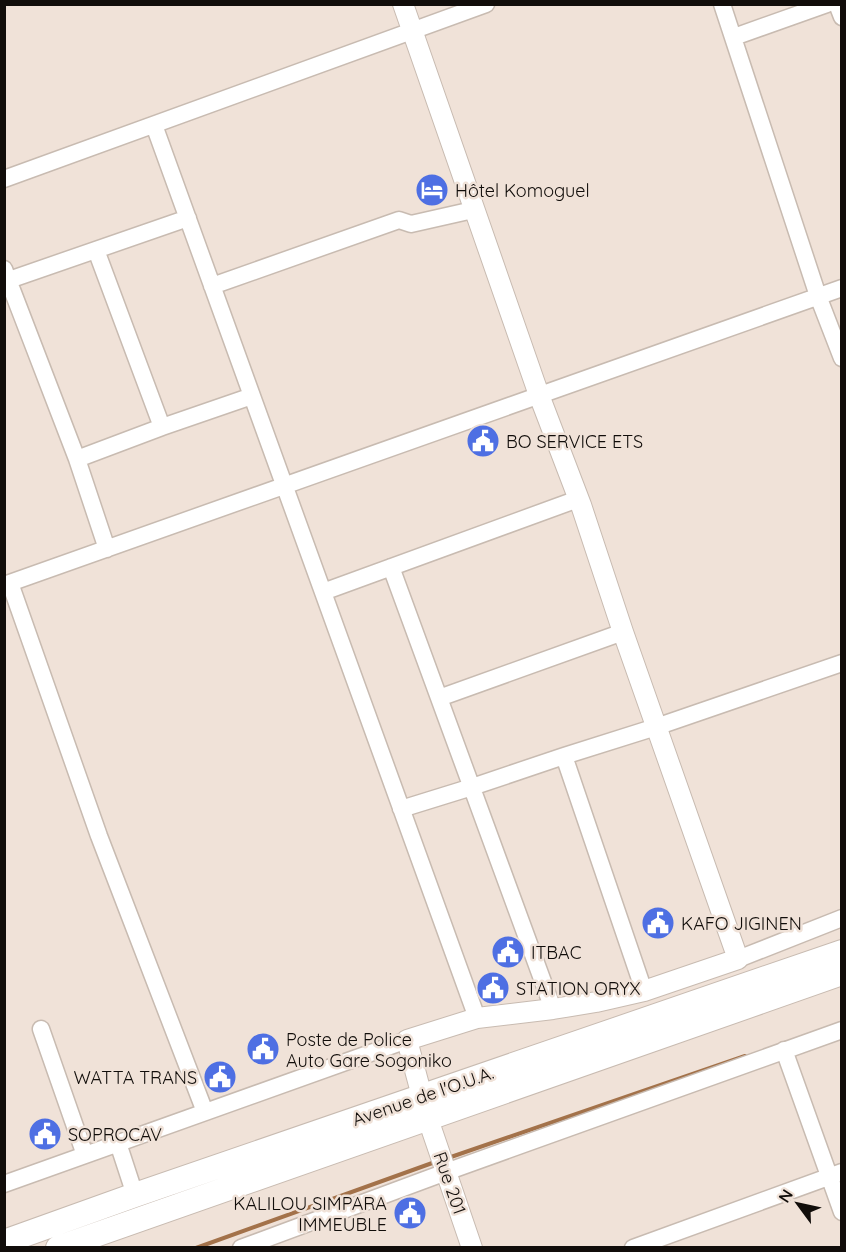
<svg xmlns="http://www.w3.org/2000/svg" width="846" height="1252" font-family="Quicksand,sans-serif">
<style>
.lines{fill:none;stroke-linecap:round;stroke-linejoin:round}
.stream{stroke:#a3724a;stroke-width:4}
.minor-casing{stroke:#c8bbb1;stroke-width:19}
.major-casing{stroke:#c8bbb1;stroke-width:22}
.highway-casing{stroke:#c8bbb1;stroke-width:26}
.minor{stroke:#fff;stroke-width:16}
.major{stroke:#fff;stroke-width:20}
.highway{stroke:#fff;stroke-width:24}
.labels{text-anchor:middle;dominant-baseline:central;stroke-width:5;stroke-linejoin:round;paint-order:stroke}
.poi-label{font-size:18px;fill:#110d0a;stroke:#f0e2d8;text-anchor:start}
.street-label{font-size:18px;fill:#110d0a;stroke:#f0e2d8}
</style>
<rect width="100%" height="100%" fill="#f0e2d8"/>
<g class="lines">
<path class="stream" d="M448,1158L745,1056
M196,1248L435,1162"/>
<g class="minor-casing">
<path id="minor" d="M722,4L818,296L842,358
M837,4L842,17
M734,37L827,4
M154,125L477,1018
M4,179L486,4
M96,250L162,427
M4,269L77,459L107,549
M9,280L188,218
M212,286L399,220L411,224L473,210
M77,459L162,427L252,396
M391,567L553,1009
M10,583L99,836L205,1112
M4,585L842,288
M323,592L578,499
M439,698L623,632
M564,756L644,991
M401,809L472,787L564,756L656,727L842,663
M738,959L842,918
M41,1029L85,1155
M784,1050L842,1212
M118,1143L135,1195
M4,1184L407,1040
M241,1248L446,1172L842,1030
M633,1248L842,1172"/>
</g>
<g class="major-casing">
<path id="major" d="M403,4L539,395L581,505L623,632L738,959L644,991L596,1002L553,1009L477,1018L407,1040L428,1119L472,1248"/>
</g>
<g class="highway-casing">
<path id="highway" d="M4,1242L135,1195L842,952
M58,1248L842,973"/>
</g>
<use href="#minor" class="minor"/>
<use href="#major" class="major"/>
<use href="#highway" class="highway"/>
</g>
<defs>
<g id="hotel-disc" transform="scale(1.725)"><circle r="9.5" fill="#4e6fe3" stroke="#f0e2d8"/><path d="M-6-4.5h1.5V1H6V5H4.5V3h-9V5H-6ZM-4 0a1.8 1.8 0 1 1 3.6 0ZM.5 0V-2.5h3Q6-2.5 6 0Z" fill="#fff"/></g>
<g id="civic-disc" transform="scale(1.725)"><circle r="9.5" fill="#4e6fe3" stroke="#f0e2d8"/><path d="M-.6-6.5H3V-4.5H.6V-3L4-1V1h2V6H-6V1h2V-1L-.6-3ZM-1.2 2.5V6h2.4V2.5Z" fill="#fff"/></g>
</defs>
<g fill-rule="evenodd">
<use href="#hotel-disc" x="432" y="190"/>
<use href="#civic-disc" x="483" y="441"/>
<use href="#civic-disc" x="658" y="923"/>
<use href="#civic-disc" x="508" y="952"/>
<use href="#civic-disc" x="493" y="988"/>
<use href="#civic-disc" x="263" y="1049"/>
<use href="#civic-disc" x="220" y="1077"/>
<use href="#civic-disc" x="45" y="1134"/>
<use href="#civic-disc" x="410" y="1213"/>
</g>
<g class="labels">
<g class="poi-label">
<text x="455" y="190">Hôtel Komoguel</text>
<text x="506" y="441">BO SERVICE ETS</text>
<text x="681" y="923">KAFO JIGINEN</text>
<text x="531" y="952">ITBAC</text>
<text x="516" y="988">STATION ORYX</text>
<text x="286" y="1039">Poste de Police<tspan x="286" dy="21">Auto Gare Sogoniko</tspan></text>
<text x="197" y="1077" text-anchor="end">WATTA TRANS</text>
<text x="68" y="1134">SOPROCAV</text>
<text x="387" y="1203" text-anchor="end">KALILOU SIMPARA<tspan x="387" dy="21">IMMEUBLE</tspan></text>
</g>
<g class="street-label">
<text transform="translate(423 1096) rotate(-19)">Avenue de l'O.U.A.</text>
<text transform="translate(450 1183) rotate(71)">Rue 201</text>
</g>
</g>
<rect width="846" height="1252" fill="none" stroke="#110d0a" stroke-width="12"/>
<g transform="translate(798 1204) rotate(303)" stroke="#f0e2d8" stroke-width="4.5" paint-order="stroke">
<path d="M0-4.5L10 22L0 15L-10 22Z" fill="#110d0a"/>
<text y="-9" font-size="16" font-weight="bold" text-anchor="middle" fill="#110d0a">N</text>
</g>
</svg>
